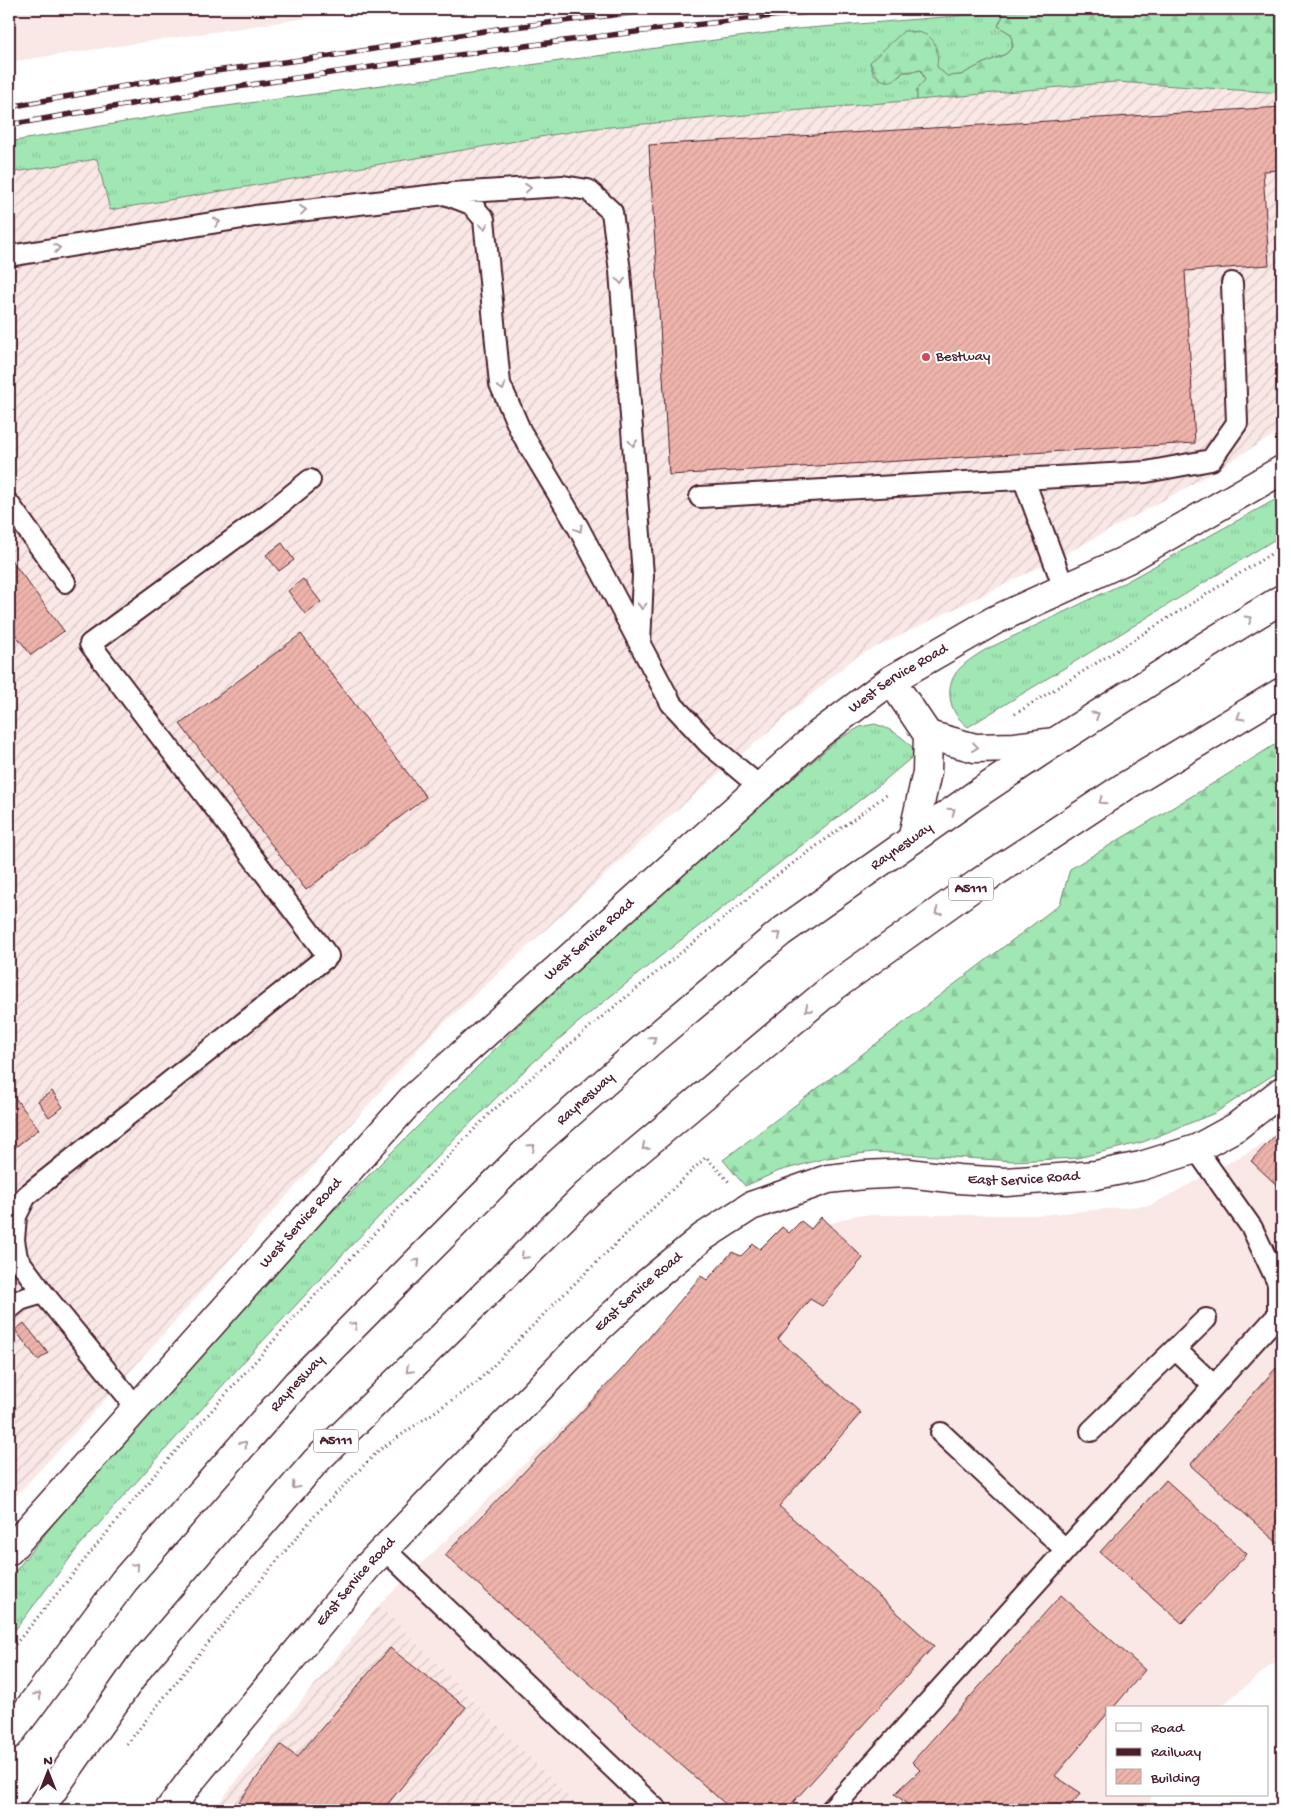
<svg xmlns="http://www.w3.org/2000/svg" width="1291" height="1819" font-family="'Gochi Hand',sans-serif">
<style>
.built{fill:#fae8e6}
.industrial{fill:url(#industrial-furrows)}
.grass{fill:url(#grass-tufts);stroke:#758370}
.forest{fill:url(#forest-firs);stroke:#758370}
.building{fill:url(#building-hatch);stroke:#4a1f2b}
.lines{fill:none;stroke-linecap:round;stroke-linejoin:round}
.service-casing{stroke:#4a1f2b;stroke-width:24}
.minor-casing{stroke:#4a1f2b;stroke-width:31}
.trunk-casing{stroke:#4a1f2b;stroke-width:31}
.path{stroke:#4a1f2b;stroke-width:3;stroke-dasharray:1 4;stroke-linecap:butt}
.service{stroke:#fff;stroke-width:20}
.minor{stroke:#fff;stroke-width:28}
.trunk{stroke:#fff;stroke-width:28}
.rail-casing{stroke:#4a1f2b;stroke-width:5.5}
.rail{stroke:#fff;stroke-width:4;stroke-dasharray:11;stroke-linecap:butt}
.oneway{stroke:#ae9aa0}
.poi-dot{fill:#d1495b;stroke:#fff;stroke-width:2}
.labels{text-anchor:middle;dominant-baseline:central;stroke-width:4;stroke-linejoin:round;paint-order:stroke}
.shield{fill:#fff;stroke:#80626b;stroke-width:1}
.shield-label{font-size:14px;font-weight:bold;fill:#4a1f2b}
.poi-label{font-size:15px;fill:#4a1f2b;stroke:#fff;text-anchor:start}
.street-label{font-size:15px;fill:#4a1f2b;stroke:#fff}
</style>
<defs>
<pattern id="industrial-furrows" width="10" height="10" patternUnits="userSpaceOnUse" patternTransform="scale(1.25)"><rect width="10" height="10" fill="#fae8e6"/><path d="M-1 1l2-2M0 10L10 0M9 11l2-2" fill="none" stroke="#d8c7c5"/></pattern>
<pattern id="grass-tufts" width="24" height="20" patternUnits="userSpaceOnUse" patternTransform="scale(1.25)"><rect width="24" height="20" fill="#a0e7b4"/><path d="M3 7l-1-3M5 7V3M7 7l1-3M15 17l-1-3M17 17v-4M19 17l1-3" fill="none" stroke="#8bc69b"/></pattern>
<pattern id="forest-firs" width="22" height="20" patternUnits="userSpaceOnUse" patternTransform="scale(1.25)"><rect width="22" height="20" fill="#a0e7b4"/><path d="M5 1l3.5 6h-7zM16 11l3.5 6h-7z" fill="#8bc69b"/></pattern>
<pattern id="building-hatch" width="6" height="6" patternUnits="userSpaceOnUse" patternTransform="scale(1.25)"><rect width="6" height="6" fill="#eeb4ab"/><path d="M-1 1l2-2M0 6l6-6M5 7l2-2" fill="none" stroke="#ce9a93"/></pattern>
</defs>
<rect width="100%" height="100%" fill="#fff"/>
<filter id="ink" filterUnits="userSpaceOnUse"><feTurbulence type="fractalNoise" baseFrequency=".02" numOctaves="2"/><feDisplacementMap in="SourceGraphic" scale="10" xChannelSelector="R" yChannelSelector="G"/><feConvolveMatrix kernelMatrix="1 2 1 2 8 2 1 2 1" color-interpolation-filters="sRGB"/></filter>
<g filter="url(#ink)">
<path class="built" d="M9,9H368L9,62Z
M1282,1127V1656L1219,1708H1107V1795H1152L1147,1810H582L379,1605L683,1310L777,1240L857,1215H1039L1151,1205L1265,1143Z"/>
<path class="industrial" d="M1116,82L1282,93V430L1184,489L1060,557L854,658L656,828L429,1037L83,1424L9,1503V173L97,159L110,210L587,129Z
M379,1605L582,1810H213Z"/>
<path class="grass" d="M1005,12L998,26L1011,34L1013,46L1006,54L982,64L961,75L947,76L936,66L885,50L870,63L873,73L880,79L898,78L903,72H912L921,70L925,80L917,89V100L587,129L110,210L97,159L9,173V142L182,112L797,29Z
M1282,496V535L968,727C957,718 952,711 950,697C947,673 967,661 985,650L1120,585Z
M875,724C894,730 905,738 917,753L879,785L648,966L574,1026L527,1068L455,1138L344,1253L249,1356L80,1545L9,1638V1579L123,1437L171,1382L326,1218L516,1028L660,894L837,740L860,727Z"/>
<path class="forest" d="M1053,9H1282V93L1116,82L917,100V89L925,80L921,70L903,72C889,89 876,81 870,62L904,31C930,31 940,40 937,67L947,76L961,75L982,64L1006,54L1013,47L1011,34L998,26L1005,12Z
M1282,740V1067L1276,1073L1215,1113L1143,1142L1077,1158L1013,1161L874,1152L827,1158L779,1171L745,1186L723,1160L1060,904L1070,869L1217,781Z"/>
<path class="building" d="M1282,107V170L1263,171L1269,265L1185,271L1195,443L669,475L649,145Z
M282,543L294,560L279,571L266,555Z
M9,557L64,631L31,655L9,626Z
M303,579L321,602L305,614L288,591Z
M301,634L426,797L306,890L180,724Z
M9,1090L39,1129L9,1152Z
M52,1091L63,1107L49,1117L38,1101Z
M1282,1128V1190L1251,1161Z
M821,1217L863,1258L822,1306L810,1299L778,1339L861,1413L779,1506L934,1646L786,1810H732L445,1555L624,1367L701,1276L707,1280L732,1252L741,1256L753,1244L760,1249L782,1227L789,1233L801,1221L811,1229Z
M24,1323L48,1353L38,1360L15,1330Z
M1276,1368L1282,1373V1547L1190,1465Z
M1166,1480L1247,1554L1182,1623L1100,1552Z
M1061,1595L1145,1670L1113,1708H1107V1714L1055,1776L1081,1793L1066,1810H914L895,1794L920,1770L912,1762Z
M390,1648L466,1707L383,1810H233L281,1745L297,1757Z"/>
<g class="lines">
<g class="service-casing">
<path id="service" d="M452,193L563,186L588,190L612,212L620,271L643,575L640,645
M9,256L255,216L445,194L471,204L484,219L500,384L521,432L578,527L671,703L709,744L760,787
M1024,480L1064,588
M700,497L1146,472L1211,460L1237,423L1232,283
M9,504L65,582
M9,1309L20,1300L43,1293
M1175,1349L1206,1319
M137,1408L43,1293L17,1258L14,1240L16,1216L26,1196L328,956L90,644L268,514L310,480
M1091,1431L1175,1349L1214,1386
M941,1433L1066,1550
M384,1549L657,1810
M831,1810L1278,1315V1283L1252,1228L1196,1149"/>
</g>
<g class="minor-casing">
<g id="minor">
<path d="M891,680L928,735L927,772L912,840"/>
<path d="M928,735L975,748L1015,747L1055,742"/>
<path id="s1" d="M9,1551L411,1100L819,734L891,680L995,620L1126,560L1282,470"/>
<path id="s2" d="M169,1810L192,1779L367,1567L590,1336L646,1284L703,1237L751,1206L828,1179L864,1175L908,1173L958,1179L1006,1182L1096,1175L1141,1166L1196,1149L1236,1127L1282,1091"/>
</g>
</g>
<g class="trunk-casing">
<g id="trunk">
<path id="s3" d="M9,1735L124,1581L297,1383L524,1154L649,1043L781,932L974,796L1055,742L1215,640L1282,599"/>
<path d="M39,1810L140,1666L315,1462L588,1193L832,988L980,882L1124,787L1282,692"/>
</g>
</g>
<path class="path" d="M1015,714L1282,547
M9,1652L151,1479L299,1312L490,1113L598,1020L773,878L889,793
M127,1744L190,1665L317,1513L378,1451L475,1384L571,1287L706,1157L730,1183"/>
<use href="#service" class="service"/>
<use href="#minor" class="minor"/>
<use href="#trunk" class="trunk"/>
<g class="rail-casing">
<path id="rail" d="M9,107L192,74L330,56L497,29L663,9
M9,125C283,76 559,39 836,9"/>
</g>
<use href="#rail" class="rail"/>
</g>
<defs><path id="oneway-chevron" d="M-2-3.5L2.5 0L-2 3.5" fill="none" stroke-width="1.6" stroke-linecap="round" stroke-linejoin="round" transform="scale(1.25)"/></defs>
<g class="oneway">
<use href="#oneway-chevron" transform="translate(528 188) rotate(-4)"/>
<use href="#oneway-chevron" transform="translate(303 210) rotate(-7)"/>
<use href="#oneway-chevron" transform="translate(217 222) rotate(-9)"/>
<use href="#oneway-chevron" transform="translate(484 226) rotate(81)"/>
<use href="#oneway-chevron" transform="translate(57 248) rotate(-9)"/>
<use href="#oneway-chevron" transform="translate(621 281) rotate(86)"/>
<use href="#oneway-chevron" transform="translate(502 387) rotate(72)"/>
<use href="#oneway-chevron" transform="translate(633 443) rotate(86)"/>
<use href="#oneway-chevron" transform="translate(579 529) rotate(61)"/>
<use href="#oneway-chevron" transform="translate(642 606) rotate(92)"/>
<use href="#oneway-chevron" transform="translate(1249 619) rotate(-31)"/>
<use href="#oneway-chevron" transform="translate(1096 715) rotate(-32)"/>
<use href="#oneway-chevron" transform="translate(1240 717) rotate(149)"/>
<use href="#oneway-chevron" transform="translate(975 747) rotate(7)"/>
<use href="#oneway-chevron" transform="translate(1102 801) rotate(146)"/>
<use href="#oneway-chevron" transform="translate(952 811) rotate(-35)"/>
<use href="#oneway-chevron" transform="translate(938 912) rotate(144)"/>
<use href="#oneway-chevron" transform="translate(778 935) rotate(-39)"/>
<use href="#oneway-chevron" transform="translate(808 1009) rotate(140)"/>
<use href="#oneway-chevron" transform="translate(653 1039) rotate(-40)"/>
<use href="#oneway-chevron" transform="translate(532 1147) rotate(-42)"/>
<use href="#oneway-chevron" transform="translate(645 1147) rotate(140)"/>
<use href="#oneway-chevron" transform="translate(524 1256) rotate(135)"/>
<use href="#oneway-chevron" transform="translate(417 1262) rotate(-45)"/>
<use href="#oneway-chevron" transform="translate(354 1325) rotate(-45)"/>
<use href="#oneway-chevron" transform="translate(409 1370) rotate(135)"/>
<use href="#oneway-chevron" transform="translate(244 1444) rotate(-49)"/>
<use href="#oneway-chevron" transform="translate(295 1486) rotate(131)"/>
<use href="#oneway-chevron" transform="translate(136 1566) rotate(-49)"/>
<use href="#oneway-chevron" transform="translate(38 1695) rotate(-54)"/>
</g>
</g>
<circle class="poi-dot" cx="926" cy="357" r="5"/>
<g class="labels">
<g class="shield">
<rect x="948.5" y="877.5" width="45" height="23" rx="4"/>
<rect x="313.5" y="1429.5" width="45" height="23" rx="4"/>
</g>
<g class="shield-label">
<text x="971" y="889">A5111</text>
<text x="336" y="1441">A5111</text>
</g>
<g class="poi-label">
<text x="936" y="357">Bestway</text>
</g>
<g class="street-label">
<text stroke="none"><textPath href="#s1" startOffset="1249">West Service Road</textPath></text>
<text stroke="none"><textPath href="#s3" startOffset="1265">Raynesway</textPath></text>
<text stroke="none"><textPath href="#s1" startOffset="844">West Service Road</textPath></text>
<text stroke="none"><textPath href="#s3" startOffset="860">Raynesway</textPath></text>
<text stroke="none"><textPath href="#s2" startOffset="1120">East Service Road</textPath></text>
<text stroke="none"><textPath href="#s1" startOffset="439">West Service Road</textPath></text>
<text stroke="none"><textPath href="#s2" startOffset="700">East Service Road</textPath></text>
<text stroke="none"><textPath href="#s3" startOffset="455">Raynesway</textPath></text>
<text stroke="none"><textPath href="#s2" startOffset="295">East Service Road</textPath></text>
</g>
</g>
<rect width="1291" height="1819" fill="none" stroke="#fff" stroke-width="30"/>
<rect x="15" y="15" width="1261" height="1789" fill="none" stroke="#4a1f2b" stroke-width="2" filter="url(#ink)"/>
<rect x="1106" y="1706" width="162" height="90" fill="#ffffff" stroke="#b7a5aa"/>
<rect x="1116" y="1723" width="25" height="8" fill="#ffffff" stroke="#b7a5aa"/>
<text x="1151" y="1732" font-size="15" fill="#4a1f2b">Road</text>
<rect x="1116" y="1748" width="25" height="8" fill="#4a1f2b" stroke="#b7a5aa"/>
<text x="1151" y="1756" font-size="15" fill="#4a1f2b">Railway</text>
<rect x="1116" y="1769" width="25" height="15" fill="url(#building-hatch)" stroke="#b7a5aa"/>
<text x="1151" y="1782" font-size="15" fill="#4a1f2b">Building</text>
<g transform="translate(48 1772)" stroke="#ffffff" stroke-width="4" paint-order="stroke">
<path d="M0-4L9 19L0 12L-9 19Z" fill="#4a1f2b"/>
<text y="-8" font-size="14" font-weight="bold" text-anchor="middle" fill="#4a1f2b">N</text>
</g>
</svg>
